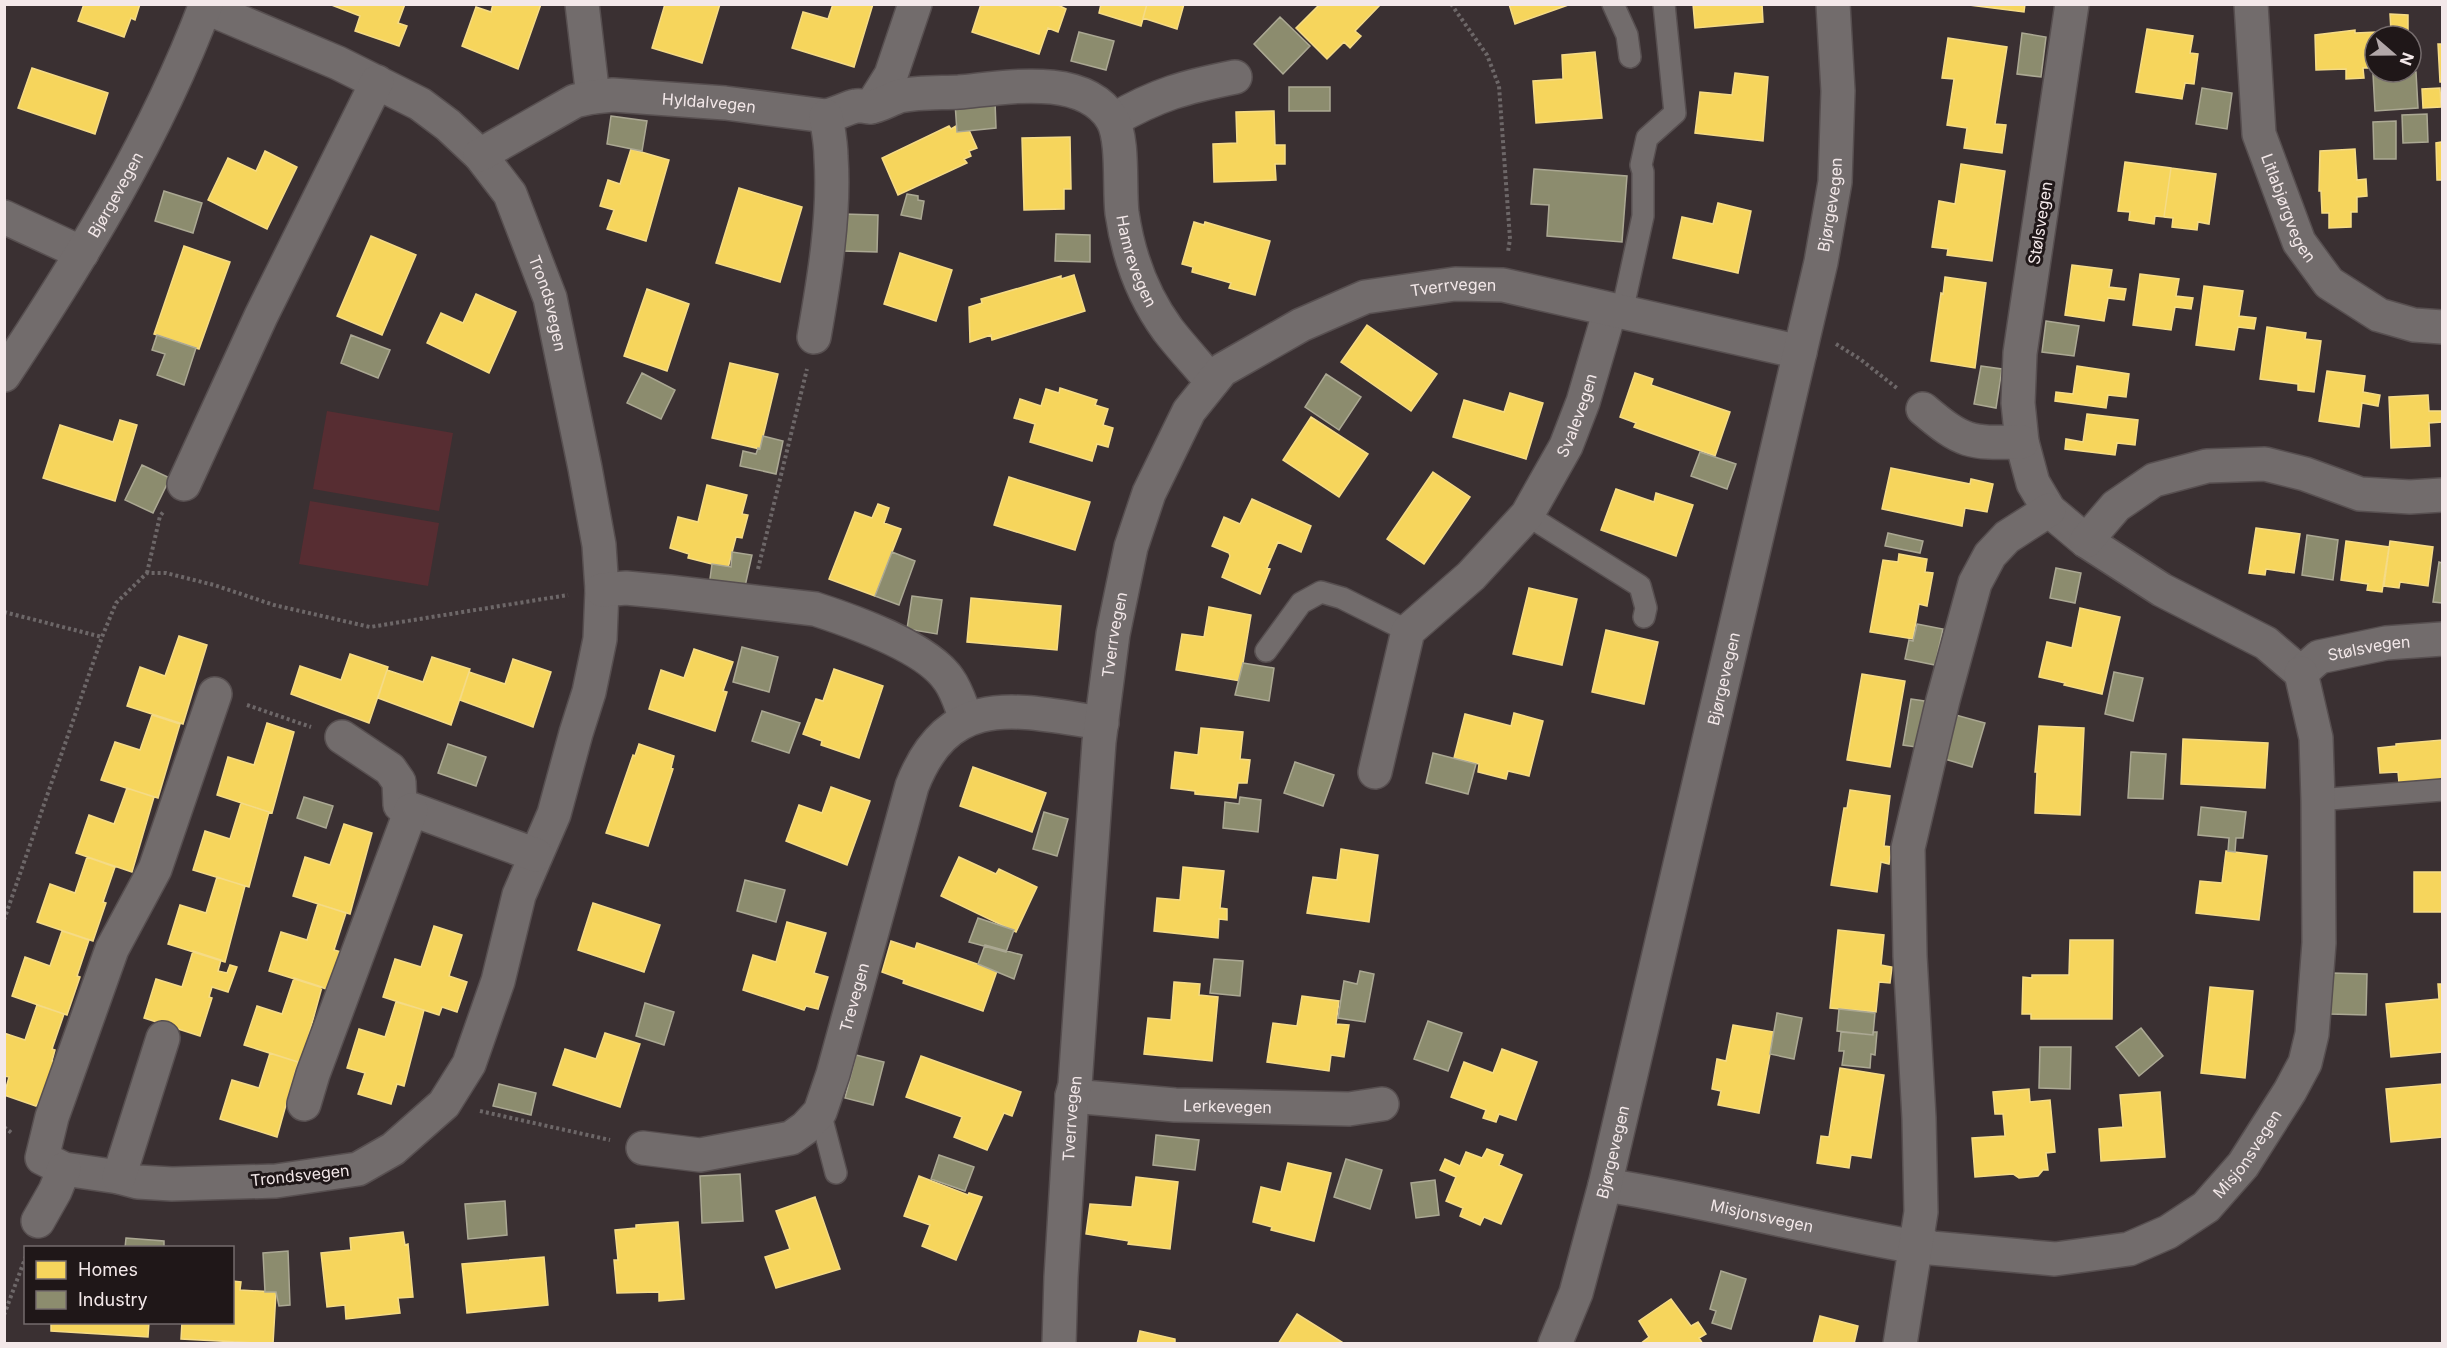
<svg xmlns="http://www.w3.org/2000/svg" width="2447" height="1348" font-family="Inter,sans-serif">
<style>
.grass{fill:#572d32}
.homes{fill:#f6d55c;stroke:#f5db86;stroke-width:1.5}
.industry{fill:#8c8c6e;stroke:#aba893;stroke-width:1.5}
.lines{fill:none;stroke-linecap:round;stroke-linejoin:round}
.lane-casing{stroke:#574f50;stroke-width:24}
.street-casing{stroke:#574f50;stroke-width:36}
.secondary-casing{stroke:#574f50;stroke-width:36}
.path{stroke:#6d6768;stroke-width:4;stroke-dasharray:3 3;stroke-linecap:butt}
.lane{stroke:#726c6c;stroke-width:21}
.street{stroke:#726c6c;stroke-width:33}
.secondary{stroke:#726c6c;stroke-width:33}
.labels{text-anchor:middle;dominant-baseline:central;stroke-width:6;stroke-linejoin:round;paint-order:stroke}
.street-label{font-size:16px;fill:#f3e8e9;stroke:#1f1718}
</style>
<rect width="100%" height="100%" fill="#3a3032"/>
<path class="grass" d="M327,411L453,433L439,511L313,489Z
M310,501L439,523L428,586L299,564Z"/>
<path class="homes" d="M84,4H140L135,20L131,18L124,37L78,21Z
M329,4H405L398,23L407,26L399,46L355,31L360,16Z
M493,4H541L518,69L462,46L476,7L491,12Z
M665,4H720L702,63L652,48Z
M833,4H873L854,67L792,48L803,12L828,19Z
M981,4H1056L1066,9L1058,32L1048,28L1039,54L972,32Z
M1101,4H1147L1141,26L1099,13Z
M1147,4H1184L1177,29L1143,18Z
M1320,4H1381L1355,31L1361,36L1350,48L1344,42L1327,59L1296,28Z
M1509,4H1571L1515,24Z
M1693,4H1762L1763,22L1695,28Z
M1961,4H2025L2024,12Z
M2390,14L2408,15V31H2391Z
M2147,29L2193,36L2190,53L2198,54L2194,84L2185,83L2182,99L2136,92Z
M2355,30V33L2377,32L2375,68H2363L2364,78L2346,79V69L2316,70L2315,35Z
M1948,38L2007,47L1995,124L2006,125L2002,153L1964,148L1967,128L1947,125L1954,79L1942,78Z
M2438,44H2442V82H2440Z
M1595,52L1602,118L1536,123L1533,81L1563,79L1562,55Z
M32,68L108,93L95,134L18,108Z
M1735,73L1768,77L1763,141L1695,133L1700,92L1732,95Z
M2440,88L2441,107L2423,108L2422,89Z
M1274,111L1275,145H1285V164H1275L1276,180L1214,182L1213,144L1237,143L1236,112Z
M949,126L951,129L956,126L957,132L969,130L977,148L969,151L971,156L964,159L967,163L898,195L882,158Z
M1070,137L1071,189H1064V209L1024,210L1022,138Z
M2442,142V180H2437L2436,143Z
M631,149L669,160L646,241L607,229L614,210L600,206L608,180L620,184Z
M2355,149L2357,180L2366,179L2367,196L2357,197V212H2351V227L2329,228V213H2322L2321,191H2319L2320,151Z
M265,151L297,167L267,229L208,200L228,158L256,171Z
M2125,162L2171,168L2164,217L2155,216L2154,224L2129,220L2130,212L2118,211Z
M1961,164L2005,171L1992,261L1947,255L1948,249L1932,247L1939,201L1955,204Z
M2171,168L2216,174L2209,224L2198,222L2197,230L2172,227L2173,218L2164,217Z
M739,188L802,207L780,282L716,263Z
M1718,203L1751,211L1738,273L1673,258L1682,217L1713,224Z
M1194,222L1204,225L1205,222L1270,241L1255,295L1229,288L1231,283L1192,272L1193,267L1182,264Z
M371,236L416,255L382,335L337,316Z
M184,246L230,262L199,349L154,334Z
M900,253L952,270L936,321L884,304Z
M2072,265L2112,270L2109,287L2126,289L2124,300L2108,298L2104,321L2065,315Z
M2140,274L2179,279L2176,296L2193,298L2191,309L2175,307L2171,330L2133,325Z
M1074,275L1085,311L992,340L991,335L970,342L969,307L982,303L981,299L1061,276V279Z
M1945,277L1986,283L1975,368L1931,361L1941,293L1943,294Z
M2204,286L2243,291L2239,316L2256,318L2254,329L2238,327L2234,350L2196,345Z
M647,289L689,304L667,371L624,356Z
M476,294L516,312L489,373L427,343L441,313L463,323Z
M1367,325L1437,374L1411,411L1341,362Z
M2267,327L2306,333L2305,339L2321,341L2314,392L2298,390V384L2260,379Z
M730,363L778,374L760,449L712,438Z
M2077,366L2129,374L2126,397L2108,395L2106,408L2055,401L2056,392L2073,394Z
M2327,371L2365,376L2363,392L2380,395L2378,406L2362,403L2359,427L2319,421Z
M1635,373L1653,379L1651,385L1730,412L1715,456L1634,427L1636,423L1620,417Z
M1060,388L1097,400L1095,405L1108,409L1103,425L1113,428L1108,447L1097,444L1092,461L1030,442L1035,424L1014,418L1020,399L1041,406L1046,389L1059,393Z
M1510,393L1543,403L1526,459L1453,437L1464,400L1504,412Z
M2428,395L2429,411H2442V422L2429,423L2430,446L2391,448L2389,397Z
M2087,414L2138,420L2135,445L2117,443L2115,455L2065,449L2066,439L2083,442Z
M1311,417L1368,454L1339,497L1283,460Z
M120,420L137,425L115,501L43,478L60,425L113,442Z
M1891,468L1970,484L1971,479L1993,484L1987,512L1965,508L1962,526L1882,509Z
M1433,472L1470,497L1424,564L1387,539Z
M1009,477L1090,502L1075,550L994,525Z
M707,485L747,495L742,514L748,515L742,538L736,537L728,568L688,558L689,554L670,548L678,517L698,522Z
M1616,489L1654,502L1656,493L1693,505L1676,556L1601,530Z
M1252,499L1311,526L1301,552L1278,542L1267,568L1270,569L1260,594L1222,577L1230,556L1229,553L1212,546L1224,517L1240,524Z
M878,504L889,508L884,523L901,529L875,596L829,579L855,512L872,518Z
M2256,528L2300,534L2294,573L2266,569L2265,575L2249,573Z
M2346,541L2389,547L2382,592L2367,590L2368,584L2341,580Z
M2390,541L2433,547L2428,586L2400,582L2399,588L2384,586Z
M1899,554L1927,559L1925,572L1933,573L1927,606L1919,604L1913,639L1870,632L1883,560L1898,562Z
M1529,588L1577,599L1562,665L1513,654Z
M971,598L1061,606L1057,650L967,642Z
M1209,607L1251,615L1240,681L1176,670L1182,634L1204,637Z
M2080,608L2120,617L2102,694L2064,685L2065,683L2039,677L2047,642L2072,648Z
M1606,630L1658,642L1644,704L1592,692Z
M179,636L207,645L183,724L127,706L140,667L165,676Z
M694,649L733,662L723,691L727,692L715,731L649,709L661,670L684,678Z
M350,654L388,667L369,723L291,694L300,666L341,680Z
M432,657L470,669L451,725L378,698L387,670L423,682Z
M513,659L551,672L533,727L460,700L469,672L505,684Z
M834,669L883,686L859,758L821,745L822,741L803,734L816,699L823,701Z
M1862,674L1905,681L1890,767L1847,760Z
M1514,713L1543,721L1529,776L1508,771L1506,779L1478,772L1479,764L1454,758L1465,714L1511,726Z
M152,715L180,724L158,798L101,780L115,742L140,750Z
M267,723L294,732L272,813L217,795L228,757L254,765Z
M2039,726L2084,728L2080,815L2035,813L2037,772H2035Z
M1201,728L1243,732L1240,759L1250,760L1247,783H1238L1236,798L1195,794V791L1171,788L1175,752L1198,755Z
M2183,739L2268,743L2265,788L2181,784Z
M2442,740V780L2399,783L2398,772L2380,773L2378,748L2396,746V744Z
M639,744L674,756L671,768L673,769L648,846L606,833L633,755L635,756Z
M973,767L1046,793L1032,832L960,806Z
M831,787L870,801L847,865L786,841L799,805L822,813Z
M127,788L154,797L132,872L76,853L89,815L114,824Z
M1850,790L1890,796L1884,846L1892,847L1889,864L1881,862L1877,892L1831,885L1844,808H1847Z
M241,803L269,812L249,887L193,870L205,831L230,839Z
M344,824L372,833L350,914L293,896L305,857L330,865Z
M1341,849L1378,855L1369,922L1307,913L1313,877L1337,880Z
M2226,851L2267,856L2259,920L2196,913L2200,881L2222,883Z
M87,857L115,867L103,902L106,903L93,941L37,922L50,884L75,893Z
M959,857L996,874L999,869L1037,887L1016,932L941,896Z
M1183,867L1224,871L1220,908L1227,909V920L1219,919L1218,938L1154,931L1157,898L1180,900Z
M2414,872H2442V912H2414Z
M217,877L245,886L225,962L168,944L180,905L206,913Z
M593,903L660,925L644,972L578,950Z
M318,904L346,913L334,950L349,954L336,992L269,971L281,932L307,940Z
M787,922L826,933L814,973L828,977L818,1009L806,1006L804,1010L743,990L753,955L776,962Z
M434,926L462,935L449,976L467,982L457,1012L442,1007L439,1015L383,997L395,959L421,967Z
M1838,930L1884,935L1881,965L1892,967L1890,983L1879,982L1876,1012L1830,1008Z
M62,931L89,940L77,976L80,977L67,1015L12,996L25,957L50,966Z
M2070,940H2113L2112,1019H2031V1014H2022L2023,977L2032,978V975H2069Z
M891,941L915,949L917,943L997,971L983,1011L903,983L904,980L882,972Z
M193,951L221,960L218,971L227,973L230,965L237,967L228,992L212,987L209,997L212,998L200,1036L144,1018L156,979L182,987Z
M294,978L322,987L301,1063L244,1045L257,1006L282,1014Z
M1174,982L1200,984L1199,995L1218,997L1212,1061L1144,1054L1148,1018L1171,1020Z
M2438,984H2442V1052L2391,1057L2386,1004L2439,999Z
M2210,987L2253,991L2245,1078L2201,1073Z
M1302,996L1339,1001L1336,1024L1349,1025L1344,1057L1331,1055L1329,1071L1267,1062L1273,1023L1297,1026Z
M396,1002L424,1010L404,1086L397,1084L391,1104L358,1094L365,1073L347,1068L359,1029L385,1037Z
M37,1005L64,1014L52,1049L55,1050L52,1061L59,1063L48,1090L36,1106L4,1095L9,1077L4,1076V1033L25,1040Z
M1733,1025L1774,1032L1759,1113L1718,1105L1721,1091L1712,1089L1717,1059L1726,1061Z
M605,1033L640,1044L620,1107L553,1085L565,1049L596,1059Z
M1502,1049L1537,1062L1516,1120L1499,1114L1496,1122L1483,1118L1486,1110L1451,1097L1464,1062L1493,1073Z
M270,1053L298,1062L277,1137L220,1119L232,1080L259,1088Z
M921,1056L1021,1092L1012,1116L1004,1113L987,1150L954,1137L962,1117L906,1097Z
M1840,1068L1884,1075L1871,1158L1851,1155L1849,1168L1817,1163L1821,1136L1829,1137Z
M2442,1084V1137L2391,1142L2386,1089Z
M2029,1089L2030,1102L2050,1100L2055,1152L2046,1153L2048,1170H2043L2038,1176L2019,1178L2013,1174L1975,1177L1972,1138L2005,1136L2003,1114H1995L1993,1092Z
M2160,1092L2165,1157L2101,1161L2099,1129L2123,1127L2120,1095Z
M1487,1149L1503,1155L1499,1165L1522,1175L1501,1224L1484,1217L1480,1225L1460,1216L1463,1208L1446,1201L1456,1177L1440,1170L1445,1159L1460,1166L1466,1152L1482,1158Z
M1288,1163L1331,1173L1314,1241L1271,1230L1272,1227L1253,1222L1261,1187L1281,1192Z
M919,1176L968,1195L969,1193L982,1197L956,1260L922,1246L930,1225L904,1216Z
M1136,1177L1178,1182L1170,1249L1128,1244L1129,1241L1086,1234L1090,1204L1132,1207Z
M815,1197L840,1269L776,1288L765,1257L790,1249L776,1211Z
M678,1222L684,1299L659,1301V1292L617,1293L614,1260H618L615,1230L636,1228V1225Z
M403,1232L405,1245L408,1244L413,1297L398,1298L400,1313L346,1319L345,1305L327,1307L321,1253L351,1250L350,1238Z
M544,1257L548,1305L467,1313L462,1264Z
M232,1281L241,1282L240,1290L276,1292L273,1344L181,1339L182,1322H232Z
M1671,1299L1691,1326L1698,1322L1706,1334L1699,1338L1703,1344H1640L1649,1337L1639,1321Z
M1297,1314L1345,1344H1278Z
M1820,1316L1858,1326L1854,1344H1813Z
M51,1322H149L148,1337L51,1331Z
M1140,1331L1175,1339V1344H1137Z"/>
<path class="industry" d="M1280,17L1310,46L1283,74L1254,44Z
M1079,32L1114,41L1106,70L1071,61Z
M2022,33L2046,37L2041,77L2017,74Z
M2416,72L2418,108L2375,111L2373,74Z
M1289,87H1330V111H1289Z
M2202,88L2232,93L2227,129L2196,124Z
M995,101L996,128L957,132L955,103Z
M2427,114L2428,142L2403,143L2402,115Z
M611,116L647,121L642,151L607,144Z
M2396,121V159H2374L2373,122Z
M1534,169L1627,176L1622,242L1547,236L1549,205L1531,204Z
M164,191L202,203L193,233L155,221Z
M907,194L918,196V200L924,201L921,219L901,215Z
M843,214L878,215L877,252L842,251Z
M1056,234L1090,235V262L1055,261Z
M2046,321L2079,326L2074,356L2042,352Z
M157,335L196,348L184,385L157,375L165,354L152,350Z
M351,335L390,350L378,378L341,363Z
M1981,366L2002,369L1996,408L1974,404Z
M642,373L675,390L661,419L627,403Z
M1326,374L1361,397L1339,430L1305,407Z
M763,436L783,441L776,474L740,466L743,451L756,454L758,448L760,449Z
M1700,452L1736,464L1727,489L1691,476Z
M142,465L170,478L153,513L125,500Z
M1888,533L1923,541L1920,553L1885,546Z
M2307,535L2338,540L2333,580L2302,575Z
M732,552L752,555L744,591L709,586L712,564L731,567Z
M892,552L915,561L899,605L875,596Z
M2439,562L2442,563V603L2433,602Z
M2056,568L2081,573L2075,603L2050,598Z
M912,596L942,600L937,634L907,629Z
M1917,624L1943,629L1935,665L1905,659L1909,640L1913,641Z
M742,647L778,657L769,692L733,682Z
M1243,663L1274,668L1269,701L1235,695Z
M2114,672L2143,678L2133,721L2105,714Z
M1911,699L1931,702L1923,748L1903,745Z
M762,711L800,723L789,753L752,741Z
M1952,714L1985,723L1972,767L1941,758Z
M448,744L486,757L476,786L438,773Z
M2131,752L2166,754L2163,799L2128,798Z
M1433,753L1476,764L1468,794L1426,783Z
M1295,762L1334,775L1323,806L1284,793Z
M304,797L333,806L326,828L297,818Z
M1240,797L1261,800L1258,832L1223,828L1225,802L1239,804Z
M2201,807L2246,812L2243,838H2236L2235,852L2228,851L2229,838L2198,835Z
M1044,812L1068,819L1057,856L1033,849Z
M745,880L785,890L776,922L737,911Z
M978,918L1014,930L1006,952L969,942Z
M985,945L1022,955L1014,979L978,964Z
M1214,959L1243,961L1240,996L1210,993Z
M1360,971L1374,974L1365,1022L1338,1018L1344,981L1357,984Z
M2332,973L2367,974L2366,1015L2330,1014Z
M645,1003L674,1012L664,1045L636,1036Z
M1839,1009L1875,1013L1873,1035L1837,1031Z
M1777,1013L1802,1018L1794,1059L1770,1054Z
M1428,1021L1462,1033L1448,1071L1414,1059Z
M2141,1028L2163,1056L2139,1076L2116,1047Z
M1841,1032L1873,1035V1032H1877L1875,1055L1871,1054L1870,1068L1842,1065L1844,1051H1839Z
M2040,1047H2071L2070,1089L2039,1088Z
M856,1055L884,1062L873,1105L845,1098Z
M499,1084L536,1093L531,1115L493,1106Z
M1156,1135L1199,1140L1195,1170L1153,1165Z
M939,1155L974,1167L965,1191L931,1179Z
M1346,1159L1382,1170L1370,1209L1334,1197Z
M740,1174L743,1221L702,1223L700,1176Z
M1435,1180L1439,1215L1416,1218L1411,1183Z
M505,1201L507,1235L468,1239L465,1204Z
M126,1238L164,1241V1248H125Z
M288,1251L290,1305L279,1306L276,1292H265L263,1253Z
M1721,1271L1746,1279L1731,1329L1712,1323L1716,1311L1710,1309Z"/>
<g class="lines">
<g class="lane-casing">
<path id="lane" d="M1613,4L1627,35L1630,57
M1622,312L1643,216V172L1641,165L1647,138L1675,113L1664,4
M1527,515L1640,586L1646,608L1644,617
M1266,651L1301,603L1321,592L1342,598L1408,631
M2318,800L2442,790
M820,1112L836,1173"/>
</g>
<g class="street-casing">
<g id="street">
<path d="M582,4L593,97"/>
<path d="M2072,4L2020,353L2018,403L2022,442L2033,483L2049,510L2086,541L2162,590L2266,643L2301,673"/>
<path id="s1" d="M2251,4L2259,134L2299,242L2329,283L2379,315L2414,325L2442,327"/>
<path id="s2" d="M205,7L338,63L420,104L448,125L480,155L510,194L550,298L585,468L599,545L602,590L600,639L589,692L576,733L554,814L519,895L498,981L469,1064L444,1104L393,1149L358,1169L276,1181L172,1184L138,1182L119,1177L64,1169L42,1158L52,1117L112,949L155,869L215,694"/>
<path d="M871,107L891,75L915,4"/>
<path d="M1113,120C1158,94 1185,87 1235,77"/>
<path id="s3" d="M480,155L575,101L593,97L613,95L725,103L826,116C837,114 846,108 856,106C860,105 865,107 870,107C880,106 890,99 900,96C918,92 940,93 959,92C1004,88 1083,72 1112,119C1124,139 1119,188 1122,213C1128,254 1143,296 1168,330C1182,348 1198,365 1212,382"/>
<path d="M4,217L82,253"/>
<path d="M814,337C824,280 835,215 831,157C831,143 828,129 826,116"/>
<path d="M1923,409C1964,444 1970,443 2022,442"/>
<path d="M184,484L261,316L377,82"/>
<path d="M2086,541L2116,506L2154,480L2207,466L2265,464L2305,474L2360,494L2410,497L2442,495"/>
<path d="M602,590L626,588L669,592L815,609C852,621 927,647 949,680C957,691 961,706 966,718"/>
<path id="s4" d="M2301,673L2319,657L2386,643L2442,639"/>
<path d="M342,737L390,769L399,782L400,805L536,855"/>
<path id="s5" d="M1375,772L1408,631L1471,576L1527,515L1566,446L1583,402L1610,310"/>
<path id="s6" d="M1072,1096L1175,1105L1349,1109L1382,1104"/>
<path d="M304,1104L313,1074L411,810"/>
<path id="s7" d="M643,1148L700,1155L791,1138L805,1128L820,1112L833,1074L912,786C950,689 1018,711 1102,723"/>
<path d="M119,1177L163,1038"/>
<path id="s8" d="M1605,1185C1708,1201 1808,1228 1911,1246L1918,1240"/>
<path d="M38,1221L55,1191L64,1169"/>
<path id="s9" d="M1918,1240L1931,1248L2055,1259L2129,1249L2168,1232L2206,1207L2243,1165L2290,1091L2305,1063L2312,1034L2319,943L2318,800L2316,738L2301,673"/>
<path id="s10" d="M1059,1344L1061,1277L1072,1096L1075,1085L1099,742L1113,634L1131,547L1149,493L1189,411L1222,370L1301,325L1365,297L1455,284L1503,285L1800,352"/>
<path d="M1900,1344L1921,1212L1919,1118L1910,956L1908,848L1943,700L1975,583L1990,555L2007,537L2049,510"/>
</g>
</g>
<g class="secondary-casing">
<g id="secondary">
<path id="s11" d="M4,375C82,257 156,137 206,4"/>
<path id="s12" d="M1555,1344L1576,1293L1605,1185L1821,262L1835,182L1838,91L1833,4"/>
</g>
</g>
<path class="path" d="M1451,4L1487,55L1499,86L1510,239L1508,252
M1836,344L1860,359L1898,389
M758,569L807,369
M147,573L160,516L164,511
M4,612L102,637
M247,705L311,727
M4,920L102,637L116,603L147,573H166L214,585L274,605L370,627L568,595
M480,1111L610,1140
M4,1127L13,1134
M4,1315L26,1256"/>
<use href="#lane" class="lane"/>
<use href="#street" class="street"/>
<use href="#secondary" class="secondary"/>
</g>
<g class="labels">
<g class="street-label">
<text stroke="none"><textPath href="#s3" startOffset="244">Hyldalvegen</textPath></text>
<text stroke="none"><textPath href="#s11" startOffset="212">Bjørgevegen</textPath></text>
<text stroke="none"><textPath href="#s12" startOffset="1173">Bjørgevegen</textPath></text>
<text stroke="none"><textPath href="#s1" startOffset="210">Litlabjørgvegen</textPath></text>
<text transform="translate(2040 223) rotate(-81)">Stølsvegen</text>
<text stroke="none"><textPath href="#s3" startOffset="808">Hamrevegen</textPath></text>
<text stroke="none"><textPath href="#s10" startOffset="1252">Tverrvegen</textPath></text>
<text stroke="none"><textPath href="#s2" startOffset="480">Trondsvegen</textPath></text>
<text stroke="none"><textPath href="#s5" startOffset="423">Svalevegen</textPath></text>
<text stroke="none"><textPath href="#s10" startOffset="712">Tverrvegen</textPath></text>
<text stroke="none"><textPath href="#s4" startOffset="75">Stølsvegen</textPath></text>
<text stroke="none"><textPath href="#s12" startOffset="687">Bjørgevegen</textPath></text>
<text stroke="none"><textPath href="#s7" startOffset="309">Trevegen</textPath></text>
<text stroke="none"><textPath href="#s6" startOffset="156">Lerkevegen</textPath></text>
<text stroke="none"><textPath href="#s10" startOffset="226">Tverrvegen</textPath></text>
<text stroke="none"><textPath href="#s12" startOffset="201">Bjørgevegen</textPath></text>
<text stroke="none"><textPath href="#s9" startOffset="370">Misjonsvegen</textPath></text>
<text transform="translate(300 1175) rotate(-6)">Trondsvegen</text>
<text stroke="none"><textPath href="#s8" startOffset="160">Misjonsvegen</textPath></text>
</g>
</g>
<rect width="2447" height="1348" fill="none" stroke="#f3e8e9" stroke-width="12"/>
<rect x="24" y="1246" width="210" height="78" fill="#1f1718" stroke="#746b6c" stroke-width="1.5"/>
<rect x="36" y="1261" width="30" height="18" fill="#f6d55c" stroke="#746b6c" stroke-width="1.5"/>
<text x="78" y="1276" font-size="18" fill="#f3e8e9">Homes</text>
<rect x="36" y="1291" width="30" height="18" fill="#8c8c6e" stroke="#746b6c" stroke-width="1.5"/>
<text x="78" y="1306" font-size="18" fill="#f3e8e9">Industry</text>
<g transform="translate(2393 54) rotate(110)"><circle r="28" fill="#1f1718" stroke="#746b6c" stroke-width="1.5"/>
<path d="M0-4.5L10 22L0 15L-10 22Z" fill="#b2a8a9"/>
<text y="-9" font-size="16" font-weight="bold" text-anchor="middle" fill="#f3e8e9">N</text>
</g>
</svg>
